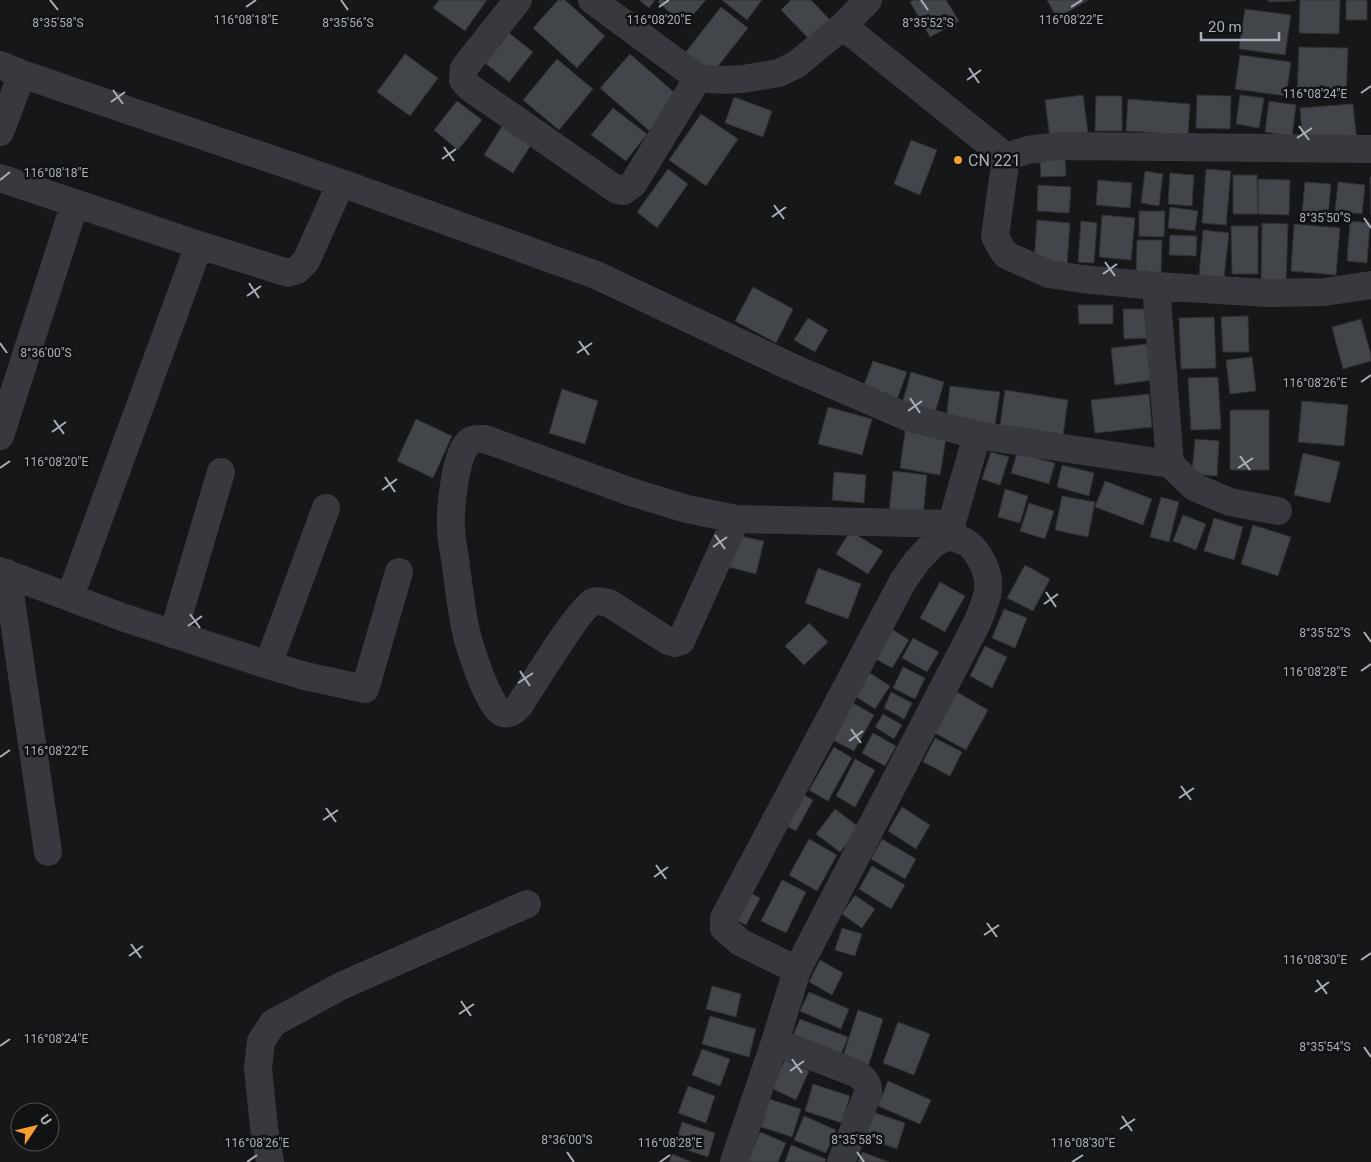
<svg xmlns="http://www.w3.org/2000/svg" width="1371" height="1162" font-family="Roboto,sans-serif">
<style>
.building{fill:#424549;stroke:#303135}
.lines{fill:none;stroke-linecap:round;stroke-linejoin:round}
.minor{stroke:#37393e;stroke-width:28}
.ticks{fill:none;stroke:#a8afb9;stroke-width:2}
.poi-dot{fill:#f79e30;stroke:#111214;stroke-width:2}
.labels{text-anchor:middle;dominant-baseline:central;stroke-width:5;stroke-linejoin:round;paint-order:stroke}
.poi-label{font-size:16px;fill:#a8afb9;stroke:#111214;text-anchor:start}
.ticks-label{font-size:12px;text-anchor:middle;fill:#a8afb9;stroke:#111214;stroke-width:5;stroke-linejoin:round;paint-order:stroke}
</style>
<rect width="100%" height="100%" fill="#161719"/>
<path class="building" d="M439,0H487L465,31L433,8Z
M558,0H565L605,36L577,68L533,28Z
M639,0H655L649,8Z
M660,0H706L684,25L658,2Z
M722,0H762L747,20Z
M791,0H811L833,23L812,42L781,10Z
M913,0H946L959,21L930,37L910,2Z
M1047,0H1088L1057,18Z
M1268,0H1295V1L1268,2Z
M1300,0H1340L1339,34L1299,33Z
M1346,0H1367V20H1346Z
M721,7L748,28L711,75L685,53Z
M1245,9L1291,15L1285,55L1239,49Z
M509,33L533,52L509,82L485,63Z
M1299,47L1348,48L1346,96L1297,94Z
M405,54L438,78L410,116L377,92Z
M630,54L683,100L653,134L600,88Z
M1240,55L1291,62L1286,96L1235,89Z
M557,59L593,89L559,130L523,100Z
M1083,95L1088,133L1050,138L1045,100Z
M1197,95L1231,96L1230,129L1196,128Z
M1240,95L1264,98L1259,128L1236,124Z
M1096,96H1122V131H1095Z
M734,97L772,111L763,137L725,123Z
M1128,99L1190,104L1188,135L1126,131Z
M457,101L482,120L458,150L434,130Z
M1269,101L1296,105L1292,136L1265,132Z
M1353,104L1357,142L1303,147L1300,108Z
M613,108L647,134L626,161L591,135Z
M701,114L738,139L706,186L669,160Z
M502,126L531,145L513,173L484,155Z
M911,140L937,150L920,195L894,184Z
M1065,158L1066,176L1041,177L1040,159Z
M668,169L688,184L657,228L637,212Z
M1206,169L1231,171L1226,225L1202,223Z
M1145,171L1163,174L1159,206L1141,203Z
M1170,173L1194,175L1192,206L1168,204Z
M1233,175H1257L1258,214H1233Z
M1370,177H1371V215Z
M1258,179L1290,180L1289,215L1258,214Z
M1098,180L1132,183L1130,208L1096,205Z
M1305,182L1331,184L1328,216L1302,213Z
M1338,182L1365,185L1362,214L1335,211Z
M1038,185L1071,187L1069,213L1037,211Z
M1170,207L1198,211L1195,231L1168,228Z
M1139,211H1165L1164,237L1139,236Z
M1102,215L1135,218L1131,260L1099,257Z
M1037,220L1070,223L1067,264L1034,261Z
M1081,221L1097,223L1094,263L1078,262Z
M1350,221L1370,223L1367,263L1347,261Z
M1262,223L1288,224L1286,284H1261Z
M1294,224L1340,228L1336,275L1291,271Z
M1231,226H1258V274H1232Z
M1203,230L1229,233L1224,278L1199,276Z
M1170,235L1197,236L1196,256L1169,255Z
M1137,240H1162L1161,274H1136Z
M753,287L793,309L776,343L735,321Z
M1078,305H1113V324H1079Z
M1123,309H1151L1152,338L1124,339Z
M1248,316L1249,352H1223L1221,317Z
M1214,317L1216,368L1181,369L1179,318Z
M808,318L828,330L815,352L794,340Z
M1361,319L1371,355V361L1343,369L1332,327Z
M1148,344L1153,380L1115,385L1111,348Z
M1252,357L1256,391L1230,394L1226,360Z
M873,361L907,372L895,405L861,393Z
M911,372L944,382L935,413L902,404Z
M1218,377L1221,429L1191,430L1188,378Z
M950,386L1000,392L995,425L946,419Z
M562,389L598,401L585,444L549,433Z
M1005,390L1068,400L1063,435L1000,425Z
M1149,394L1152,427L1095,433L1091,400Z
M1302,401L1348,405L1344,446L1298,442Z
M828,407L872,419L862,455L818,444Z
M1230,410H1269V470H1230Z
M416,419L452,436L433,478L397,461Z
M906,425L947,432L940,475L900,468Z
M1195,439L1219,441L1217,476L1192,474Z
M991,452L1009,457L1000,485L982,479Z
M1017,453L1055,463L1049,484L1011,473Z
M1303,453L1340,462L1330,503L1294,495Z
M1062,465L1094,473L1089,496L1057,487Z
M893,471L927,475L923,517L889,513Z
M834,472L866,475L864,503L832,500Z
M1105,481L1152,499L1143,525L1095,507Z
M1005,489L1028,496L1020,523L998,517Z
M1062,496L1095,502L1088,537L1055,530Z
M1161,497L1179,502L1169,542L1150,537Z
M1029,503L1054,511L1045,539L1020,531Z
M1183,515L1206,524L1196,550L1173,541Z
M1214,518L1243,527L1234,560L1204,551Z
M1253,525L1291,537L1278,576L1241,564Z
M850,531L883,551L868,574L836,554Z
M735,535L764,541L756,574L728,567Z
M1025,565L1050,579L1033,611L1007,598Z
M818,568L861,584L848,619L805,603Z
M940,582L965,596L945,632L920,618Z
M1004,609L1027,618L1015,648L992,638Z
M809,623L828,642L804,665L785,646Z
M893,630L909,640L892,668L876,659Z
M913,638L939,652L927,672L902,658Z
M985,646L1007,657L992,688L970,676Z
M903,667L925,678L915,699L893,688Z
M870,673L890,686L875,709L855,696Z
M891,692L912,703L904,719L884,708Z
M957,692L988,710L966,750L935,733Z
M849,701L874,715L854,751L829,738Z
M883,714L902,725L894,739L875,727Z
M873,733L896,746L885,766L862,753Z
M935,738L962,752L950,776L923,762Z
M834,747L852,758L828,801L809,790Z
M855,759L875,770L855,807L836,796Z
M793,789L813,800L796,831L777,821Z
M902,807L930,825L916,849L888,831Z
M835,809L860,828L840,852L816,834Z
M809,839L837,855L817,891L789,875Z
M882,839L916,859L905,879L871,859Z
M872,866L905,885L891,909L859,889Z
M782,880L806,892L786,933L761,921Z
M740,888L760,898L746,925L728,916Z
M855,895L875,909L862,928L842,914Z
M842,928L862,934L855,956L835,950Z
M820,960L843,973L832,995L809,982Z
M712,986L741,994L736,1017L706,1009Z
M809,992L849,1009L841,1029L800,1011Z
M858,1010L883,1019L868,1067L842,1059Z
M710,1016L756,1029L749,1057L702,1044Z
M800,1019L848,1037L839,1059L791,1040Z
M898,1022L930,1034L914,1075L883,1063Z
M702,1049L730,1059L720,1086L692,1075Z
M785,1060L809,1071L796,1100L771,1088Z
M888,1081L931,1100L920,1124L878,1106Z
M813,1084L850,1096L842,1123L805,1111Z
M688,1086L715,1096L706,1123L678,1113Z
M769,1099L801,1109L792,1137L761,1127Z
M873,1112L905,1123L897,1149L865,1137Z
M804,1116L836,1130L826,1153L794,1140Z
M682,1122L715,1133L708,1157L675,1146Z
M760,1132L786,1143L778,1162H747Z
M791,1145L826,1159L825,1162H785Z
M862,1152L889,1162H858Z
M672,1154L692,1162H669Z"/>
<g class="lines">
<path class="minor" d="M518,0L464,68L463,80L469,87L617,190L623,191L633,184L698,78
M592,0L698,78L723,80L743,79L779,73L797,64L843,26L868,0
M843,26L1006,157
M0,65L22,74L341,183
M0,132L22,74
M1006,157L995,236L1000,246L1006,255L1015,259L1049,274L1082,279L1156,286L1266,293L1324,292L1371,285
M1006,157L1028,150L1060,146L1371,149
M0,178L199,245L288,273L297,270L306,261L341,183L596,275L789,366L907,417L977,435L1170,464L1156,286
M0,436L75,203
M1170,464L1194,487L1230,502L1278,511
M736,519L681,641L675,643L668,641L609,603C603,602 599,600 593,602C580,607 530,689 519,706C515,710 510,715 503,713C488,708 468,642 465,627C461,607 459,587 456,567C455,554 451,541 451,529C450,511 455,451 470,441C474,438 480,439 485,439L631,492L687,509L736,519L952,524
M0,571L122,617L268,665L305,676L365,689L399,572
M7,573L48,852
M70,597L199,245
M173,634L221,472
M268,665L326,508
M797,970L740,942L724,928V918L903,581L917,561L933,544L948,536L977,435
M775,1042L855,1073C863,1077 869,1084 868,1093L841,1162
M270,1162L264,1128L258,1068L261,1041L273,1023L341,986L527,904
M734,1162L775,1042L797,970L976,625C987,600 995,583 980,558C977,553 972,546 967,543C962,540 954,538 948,536"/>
</g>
<path class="ticks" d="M50,0L58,10M341,0L348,10M921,0L928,10M246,7L256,0M659,7L669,0M1071,7L1082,0M969,68L979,83M967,80L981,70M113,90L123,104M1361,93L1371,86M111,102L125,92M1299,126L1309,140M1297,138L1312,128M444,147L454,161M442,159L456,149M0,180L10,172M774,205L784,219M772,217L786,207M1364,218L1371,228M1105,262L1115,276M1103,274L1117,264M249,283L259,298M247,296L261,286M579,341L589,355M0,343L7,353M577,353L592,343M1361,382L1371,375M910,398L920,413M908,411L922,401M54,420L64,434M52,432L66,422M1240,456L1250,470M0,468L10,461M1238,468L1253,458M385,477L395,492M382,490L397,479M715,535L725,549M713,547L727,537M1046,592L1056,607M1044,604L1058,594M190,614L200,628M188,626L202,616M1364,632L1371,642M520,671L530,686M1361,671L1371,664M518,683L533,673M851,729L861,743M849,741L863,731M0,757L10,750M1181,786L1191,800M1179,798L1194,788M326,808L336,822M323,820L338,810M656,865L666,879M654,877L668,867M987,923L997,937M984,935L999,925M131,944L141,958M129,956L143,946M1361,960L1371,953M1317,980L1327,994M1315,992L1329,982M461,1001L471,1016M459,1014L474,1004M0,1046L10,1039M1364,1047L1371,1057M792,1059L802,1073M790,1071L804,1061M1122,1116L1132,1131M1120,1129L1135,1119M567,1152L574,1162M857,1152L864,1162M247,1162L257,1155M660,1162L670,1155M1072,1162L1083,1155"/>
<circle class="poi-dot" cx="958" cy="160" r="5"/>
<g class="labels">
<g class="poi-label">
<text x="968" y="160">CN 221</text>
</g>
</g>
<g class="ticks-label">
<text x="246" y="24">116°08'18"E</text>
<text x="659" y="24">116°08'20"E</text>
<text x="1071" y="24">116°08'22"E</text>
<text x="58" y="27">8°35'58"S</text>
<text x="348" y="27">8°35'56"S</text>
<text x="928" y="27">8°35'52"S</text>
<text x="1315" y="98">116°08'24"E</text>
<text x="56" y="177">116°08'18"E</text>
<text x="1325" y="222">8°35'50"S</text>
<text x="46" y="357">8°36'00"S</text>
<text x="1315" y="387">116°08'26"E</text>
<text x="56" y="466">116°08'20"E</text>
<text x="1325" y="637">8°35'52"S</text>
<text x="1315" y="676">116°08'28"E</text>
<text x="56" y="755">116°08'22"E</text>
<text x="1315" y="964">116°08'30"E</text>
<text x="56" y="1043">116°08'24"E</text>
<text x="1325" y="1051">8°35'54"S</text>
<text x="567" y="1144">8°36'00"S</text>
<text x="857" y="1144">8°35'58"S</text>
<text x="257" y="1147">116°08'26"E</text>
<text x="670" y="1147">116°08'28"E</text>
<text x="1083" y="1147">116°08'30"E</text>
</g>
<g transform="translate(35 1127) rotate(55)"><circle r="24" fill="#111214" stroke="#4d5156"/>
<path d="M0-4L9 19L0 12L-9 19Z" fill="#f79e30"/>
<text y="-8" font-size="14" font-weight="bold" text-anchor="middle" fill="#a8afb9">U</text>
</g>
<path d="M1201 32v8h78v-8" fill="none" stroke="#a8afb9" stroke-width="2.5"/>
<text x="1208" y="32" font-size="15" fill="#a8afb9" stroke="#111214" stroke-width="4" paint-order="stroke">20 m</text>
</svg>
